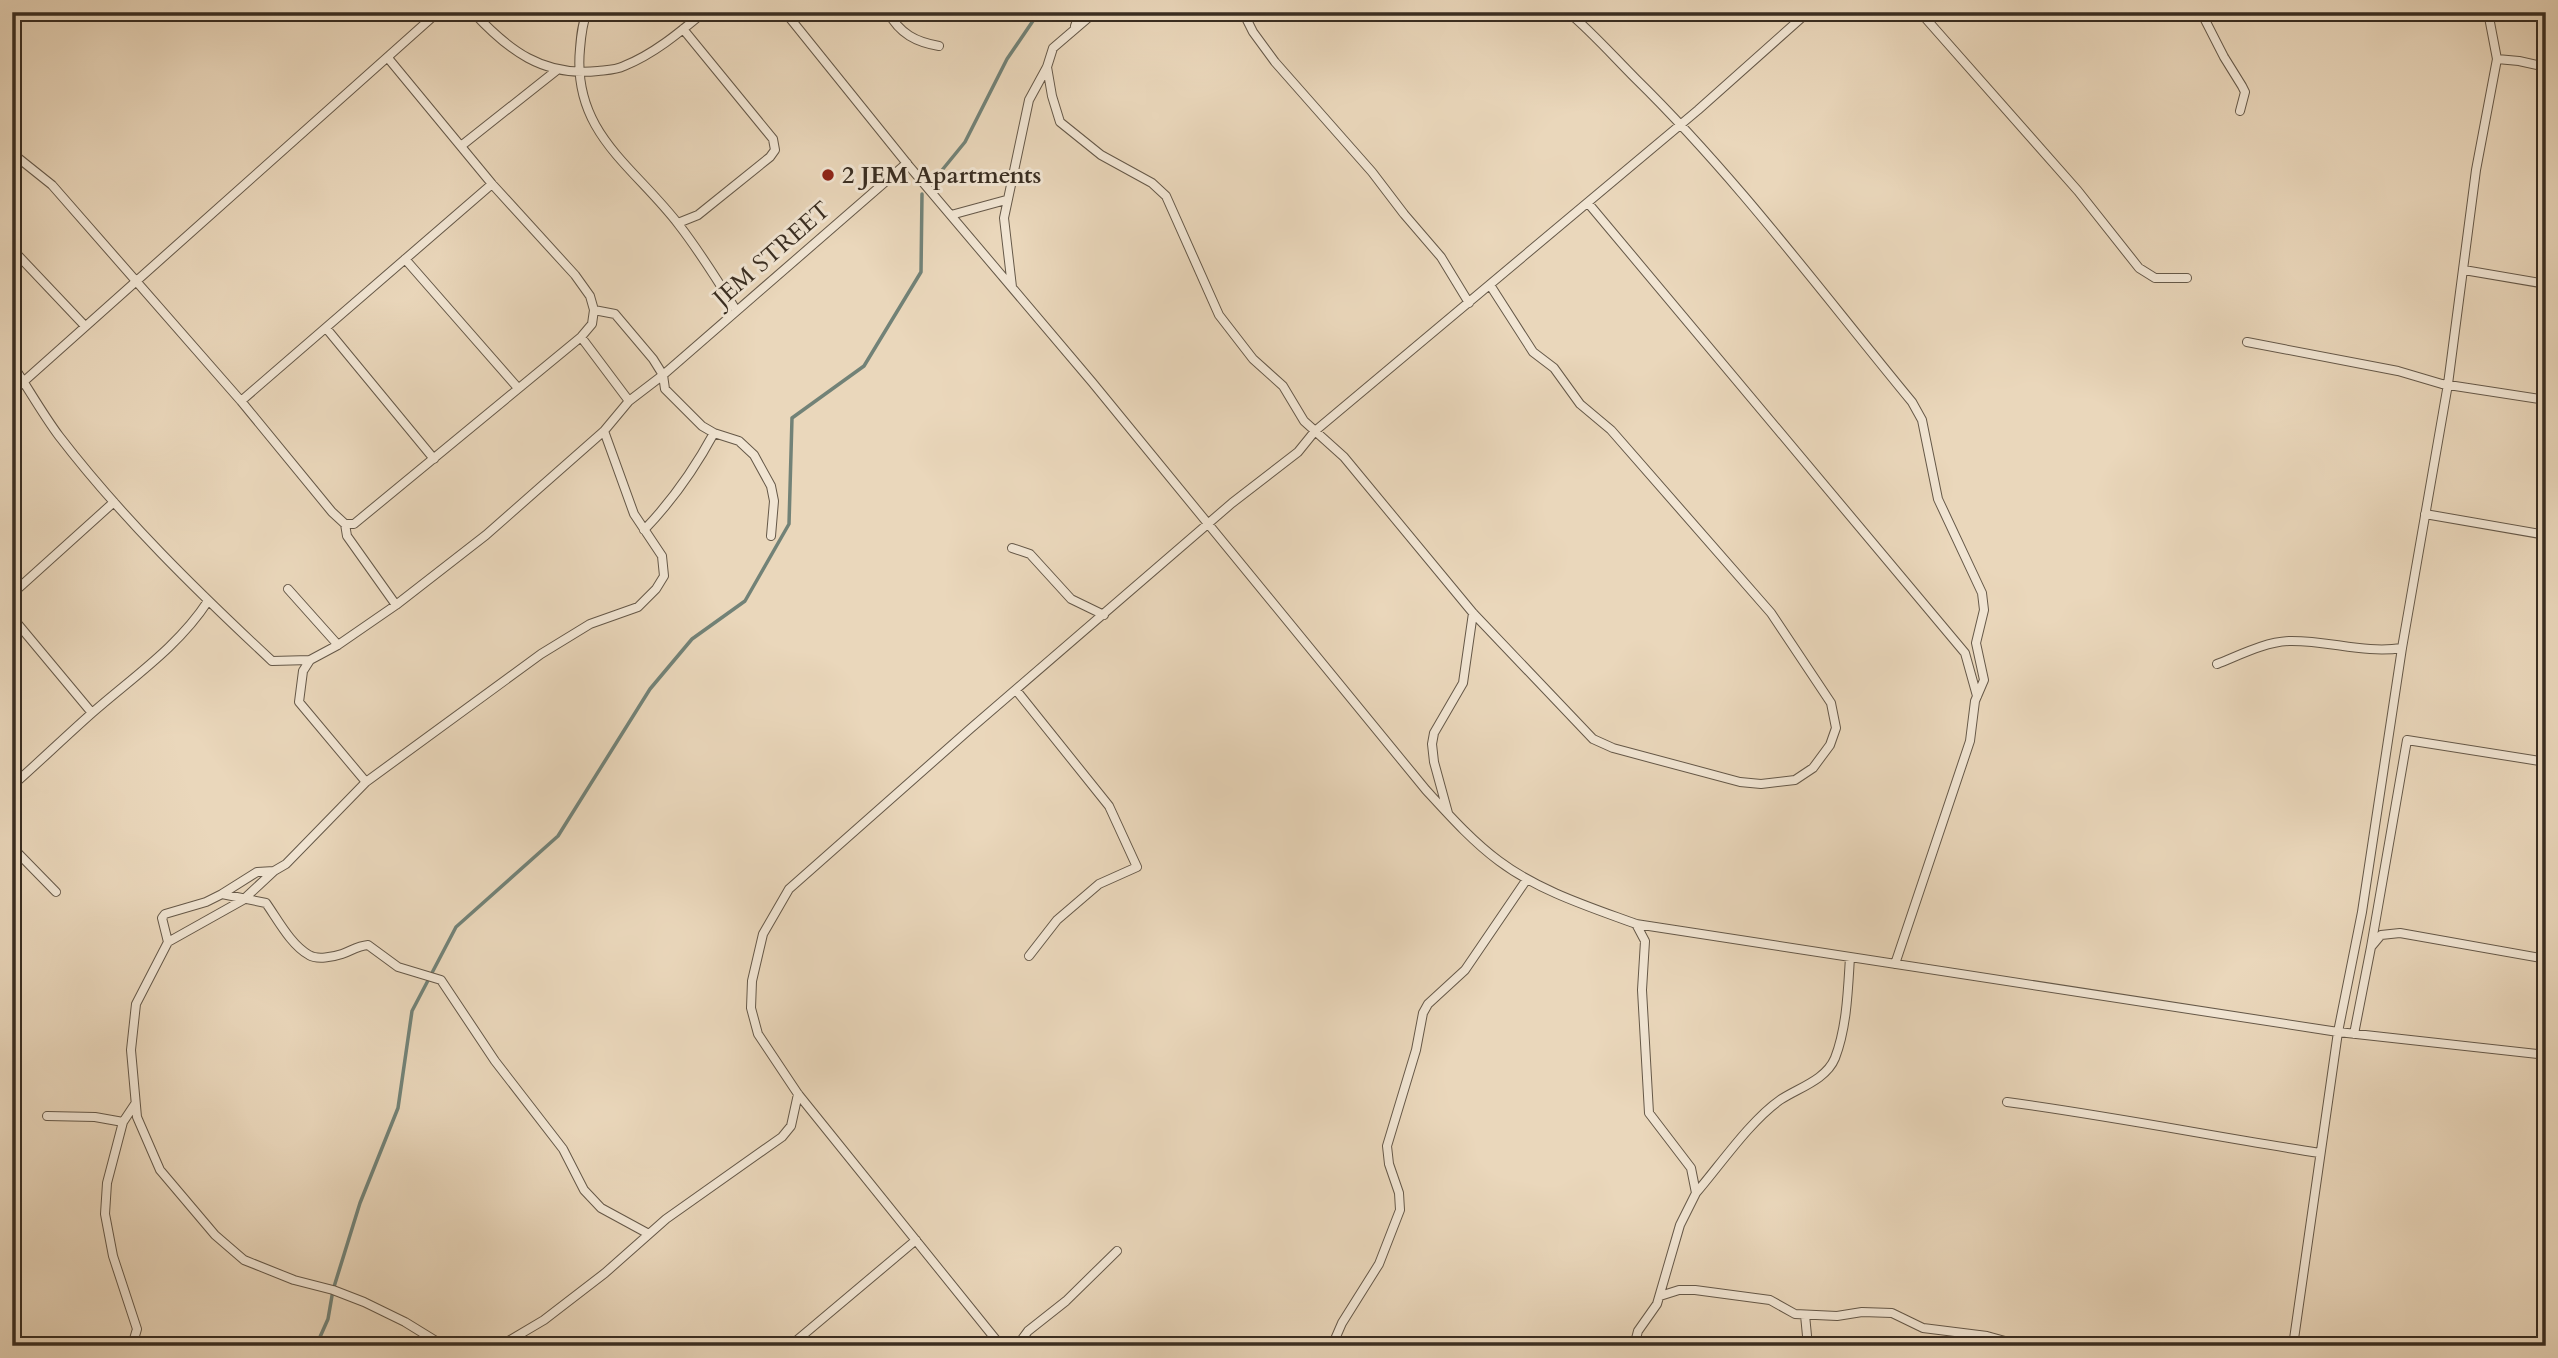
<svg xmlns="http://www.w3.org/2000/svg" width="2558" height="1358" font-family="Cardo,serif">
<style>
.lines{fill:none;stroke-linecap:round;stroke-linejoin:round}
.stream{stroke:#728277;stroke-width:3.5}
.street-casing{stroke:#655848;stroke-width:10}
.street{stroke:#f1e5d3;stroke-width:8}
.poi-dot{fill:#8f2418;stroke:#f1e5d3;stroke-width:2.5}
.labels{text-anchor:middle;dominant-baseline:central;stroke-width:6;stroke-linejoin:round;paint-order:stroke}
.poi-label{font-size:24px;font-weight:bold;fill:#392d21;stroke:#f1e5d3;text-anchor:start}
.street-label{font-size:24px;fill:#392d21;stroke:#f1e5d3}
</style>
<rect width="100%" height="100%" fill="#ead7bb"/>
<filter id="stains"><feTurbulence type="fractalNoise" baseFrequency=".00286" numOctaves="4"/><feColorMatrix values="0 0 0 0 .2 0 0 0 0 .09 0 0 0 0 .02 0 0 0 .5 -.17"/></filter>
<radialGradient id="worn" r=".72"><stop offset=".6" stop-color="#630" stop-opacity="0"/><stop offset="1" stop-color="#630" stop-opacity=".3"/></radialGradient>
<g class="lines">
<path class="stream" d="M934,180L965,142L1007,59L1039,12
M316,1346L328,1319L333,1290L360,1203L398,1108L412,1011L456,927L558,836L650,689L692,639L745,601L789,524L792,418L864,366L921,272L922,194"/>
<g class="street-casing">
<path id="street" d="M473,12C508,50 543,77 598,71C607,70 616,70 624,66C654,54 680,32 704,12
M587,12C582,24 581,36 580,49C572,133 634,166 679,225C700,252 718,281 736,310
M785,12L909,166L1092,382L1426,790C1449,815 1472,841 1499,861C1539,891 1590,907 1636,924L2338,1032L2546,1055
M888,12C900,34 916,42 939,46
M1243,12L1253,32L1275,62L1372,172L1404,214L1441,257L1469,303
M1568,12C1592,32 1613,56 1636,79C1737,178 1822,293 1912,402L1922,420L1938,499L1982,593L1984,610L1976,643L1984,680L1975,701L1970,741L1895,964
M1920,12L2078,191L2139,268L2155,278H2187
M2201,12L2224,57L2242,86L2245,92L2240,111
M1075,26L1080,12
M2497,59L2519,61L2546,67
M1047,67L1052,96L1060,122L1101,155L1152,183L1166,196L1219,315L1253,359L1283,386L1304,421L1344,457L1473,613L1593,739L1613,748L1740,782L1761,784L1795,780L1813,768L1830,745L1836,728L1831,703L1771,613L1611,430L1580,404L1554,368L1533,352L1490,285
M461,146L557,70
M12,153L52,185L241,401L332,512L345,524H354L581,337L592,324L594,310L590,296L575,275L492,184L388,58
M1588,203L1965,653L1977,696
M951,215L1006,200
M678,223L698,215L770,157L775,150L773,139L683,29
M12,249L85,326
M405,259L518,388
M2464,270L2546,284
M1012,287L1004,218L1029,100L1047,67L1053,48L1095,12
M594,310L615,314L653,359L663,375L907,163
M326,328L434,459
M581,337L629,401
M2247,342L2398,371L2442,384L2546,400
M12,364C28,388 42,413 59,436C122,518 197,591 272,661L310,660L338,645L396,605L486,535L604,431L629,401L663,375L665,389L702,426L714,433L739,441L754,455L771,486L774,501L771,536
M12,392L438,12
M241,401L492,184
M2425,514L2546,535
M345,524L347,536L396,605
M644,530C672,501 695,468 714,433
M1012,548L1030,554L1071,599L1104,615
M288,589L338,645
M12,594L114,502
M12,617L92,713
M310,660L303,671L299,702L366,782
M2217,664C2240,655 2265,642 2289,641C2328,640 2364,654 2402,648
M1016,690L1109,806L1137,867L1099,884L1057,920L1029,956
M12,786C39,762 65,737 92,713C133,677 178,647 208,601
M1448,813L1434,762L1432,744L1434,733L1463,683L1473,613
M12,847L56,892
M222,894L257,872L274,871L286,864L366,782L541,654L590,624L638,607L656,589L664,576L662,556L634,514L604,431
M168,942L243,900L274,871
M2371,947L2407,740L2546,762
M2354,1034L2371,947L2381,935L2400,933L2546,959
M2007,1102C2112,1116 2216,1137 2320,1153
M47,1116L95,1117L123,1122
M1696,1193C1720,1165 1751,1120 1780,1100C1798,1088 1826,1080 1835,1058C1847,1027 1848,989 1850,957
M1660,1296L1679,1290H1695L1770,1300L1795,1314L1837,1316L1862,1312L1892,1313L1923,1328L1987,1336L2023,1346
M1805,1315L1808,1346
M132,1346L137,1329L113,1256L105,1214L107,1183L123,1122L135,1104
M444,1346L405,1322L364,1302L333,1290L294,1280L244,1260L215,1235L160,1170L137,1117L131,1050L136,1004L168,942L162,918L165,914L206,902L222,894L266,903C278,920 291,945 309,955C317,960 333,957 342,954C351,951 357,946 368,945L398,967L441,980L495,1061L563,1149L584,1190L601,1208L647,1233
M500,1346L544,1320L605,1273L666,1219L782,1137L791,1126L798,1094
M790,1346L916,1240
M1001,1346L798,1094L758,1034L751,1008L752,981L763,934L789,889L970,729L1232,503L1298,452L1315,431L1698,110L1808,12
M1017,1346L1028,1331L1066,1301L1117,1251
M1332,1346L1342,1323L1379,1264L1400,1210L1399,1193L1389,1164L1387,1146L1416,1050L1423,1013L1428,1004L1465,970L1527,879
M1634,1346L1638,1331L1657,1304L1680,1225L1696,1193L1691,1168L1649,1113L1642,990L1645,941L1636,924
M2293,1346L2338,1032L2362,912L2402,648L2448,384L2476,170L2497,59L2488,12"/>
</g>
<use href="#street" class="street"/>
</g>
<circle class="poi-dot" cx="828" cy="175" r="7"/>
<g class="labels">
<g class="poi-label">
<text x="842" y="175">2 JEM Apartments</text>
</g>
<g class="street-label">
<text transform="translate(772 254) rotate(-41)">JEM STREET</text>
</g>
</g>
<rect width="2558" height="1358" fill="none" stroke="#ead7bb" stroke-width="42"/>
<rect x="14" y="14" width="2530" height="1330" fill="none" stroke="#392d21" stroke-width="3.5"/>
<rect x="21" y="21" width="2516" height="1316" fill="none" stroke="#392d21" stroke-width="2"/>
<rect width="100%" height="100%" filter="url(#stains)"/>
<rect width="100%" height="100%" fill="url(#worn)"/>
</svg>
